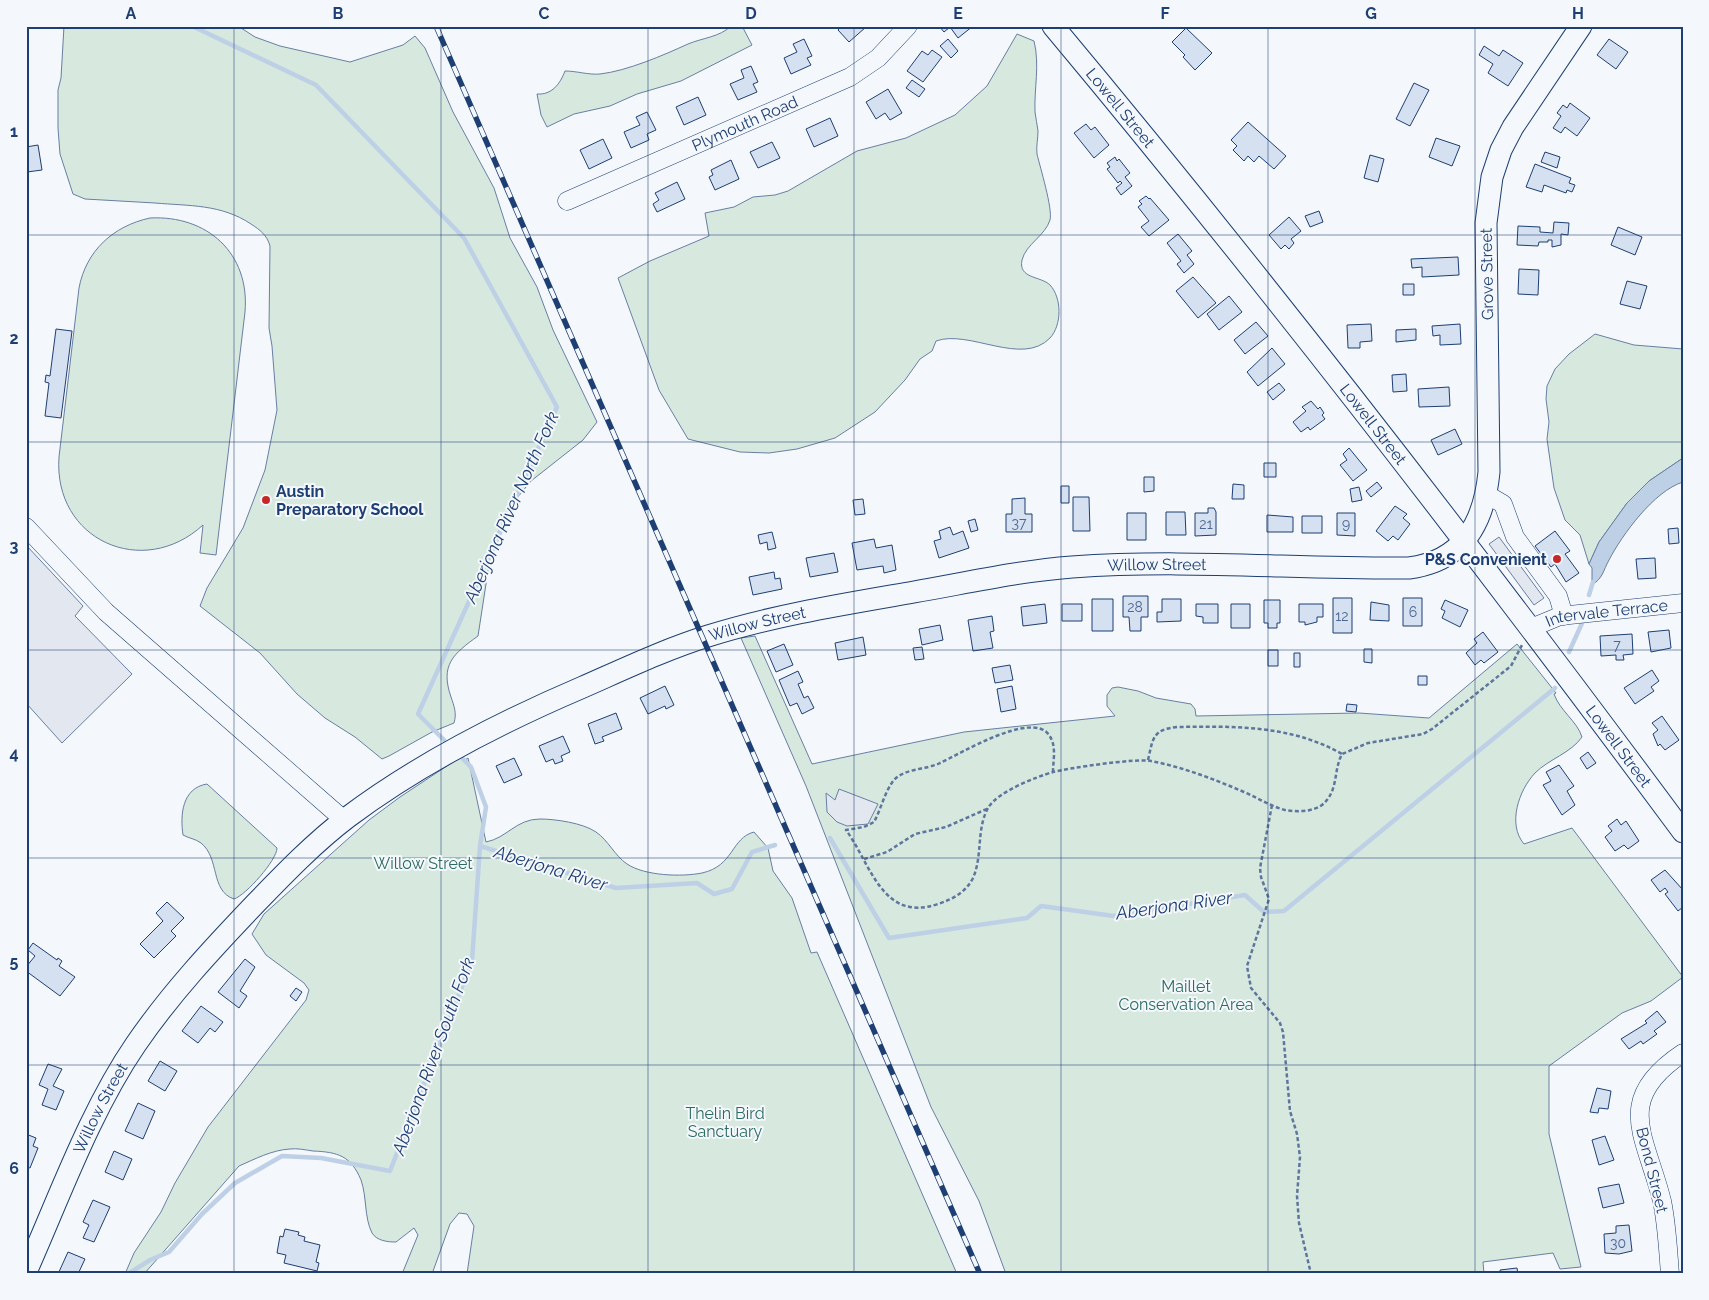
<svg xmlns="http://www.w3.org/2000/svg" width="1709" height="1300" font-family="Raleway,sans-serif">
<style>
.green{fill:#d7e8df;stroke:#687fa3}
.parking{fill:#e3e8f0;stroke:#687fa3}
.water{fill:#bed0e5;stroke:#687fa3}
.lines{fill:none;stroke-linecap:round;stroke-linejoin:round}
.stream{stroke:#bed0e5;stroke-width:4.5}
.building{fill:#d5e0f0;stroke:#1d3f73}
.minor-casing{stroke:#1d3f73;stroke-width:19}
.major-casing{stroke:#1d3f73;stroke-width:23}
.path{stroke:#5e769c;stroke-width:2.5;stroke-dasharray:4 2.5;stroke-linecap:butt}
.minor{stroke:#f4f7fb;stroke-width:18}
.major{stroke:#f4f7fb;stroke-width:21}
.rail-casing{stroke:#1d3f73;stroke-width:5.5}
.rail{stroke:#f4f7fb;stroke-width:4;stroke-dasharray:11;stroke-linecap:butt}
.grid{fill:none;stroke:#1d3f73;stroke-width:1;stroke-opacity:0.55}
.poi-dot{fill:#c62828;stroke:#f4f7fb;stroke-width:2}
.labels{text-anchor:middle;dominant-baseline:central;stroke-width:4;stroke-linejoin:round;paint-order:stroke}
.number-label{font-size:14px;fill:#4b6792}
.street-label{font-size:16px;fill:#1d3f73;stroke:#f4f7fb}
.poi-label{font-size:16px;font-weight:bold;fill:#1d3f73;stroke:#f4f7fb;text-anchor:start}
.park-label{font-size:16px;fill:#2c6c60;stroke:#f4f7fb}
.water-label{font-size:18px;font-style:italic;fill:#1d3f73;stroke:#f4f7fb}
.neatline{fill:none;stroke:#1d3f73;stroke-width:2}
.grid-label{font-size:16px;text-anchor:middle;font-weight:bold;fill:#1d3f73}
</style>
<rect width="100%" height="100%" fill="#f4f7fb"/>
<path class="green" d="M64,26H238L255,37L280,46L350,62L403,45L415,36L425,48L453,112L494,188L510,238L537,287L553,330L597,422L583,440L531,481L512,504L492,545L478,636C453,654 440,665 451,697C454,706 457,713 454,723L432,732L389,756L382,759L355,737L325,718L297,694L260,653L200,606L207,588L243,528L265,470L277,410L272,346L269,328L270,246C267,235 260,230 251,224C221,204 189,206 155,203C132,202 108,200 85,199L73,194L60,154L58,128V90L61,78Z
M731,26H742L752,45L681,81L637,94L610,106L574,114L547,127L541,115L537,94C552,95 560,84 565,71C577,71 588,75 600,74C627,71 664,55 688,44C702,38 720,37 731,26Z
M1017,34L1034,41C1040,65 1034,88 1035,112C1036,118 1037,125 1038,131C1038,139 1036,146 1037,154C1040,167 1053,209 1050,220C1045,236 1026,244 1022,260C1018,279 1041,276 1050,285C1062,298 1062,325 1050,338C1022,367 969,329 936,341L932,351L920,359L905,380L875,412L835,438L797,449L769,453L740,452L688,439L659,390L618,278L650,261L709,236L705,213L734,207L753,197L775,195L788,191L857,151L906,138L955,115L987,86Z
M150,218C207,215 250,253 245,312L216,555L200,553L203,525C143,580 53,540 59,457L79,288C86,251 113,226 150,218Z
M1595,334L1634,345L1683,349V458L1649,481L1627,503L1599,542L1589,564L1580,535L1565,520L1554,488L1547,439L1549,422L1546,399L1547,386L1555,369L1569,354Z
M755,636L812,764L964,732L1115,716L1107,706V695L1112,688L1118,687L1138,691L1156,698L1191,704L1195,709L1196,716L1359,713L1429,718L1517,644L1556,693L1554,694C1560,711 1577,721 1582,737C1571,753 1549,759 1535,773C1519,790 1507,824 1524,844L1572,828L1683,977L1651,1001L1622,1013L1549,1066V1134L1581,1267L1560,1269L1553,1253L1483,1262L1484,1274H1006L979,1201L931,1107L806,786L741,638Z
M462,756L465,760L468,758L486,842C507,838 516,819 540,819C555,819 583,823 596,832C608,840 615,856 627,864C645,876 682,877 702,873C734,866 731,838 754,832L768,848L773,871L792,898L811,953L817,952L957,1274H467L474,1226L467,1214L459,1213L450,1224L432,1274H402L418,1235L414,1228L396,1242C388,1242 377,1241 372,1233C364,1217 367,1197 361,1180C351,1156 338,1152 313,1151C306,1150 297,1148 290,1149C272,1150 255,1159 239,1166L144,1274H125L134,1253L161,1212L175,1183L208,1127L306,1000L309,990L304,983L266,955L252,934L264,914L369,820L400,797Z
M207,784L277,848C277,860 246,895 234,899C210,891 220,858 201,843C196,839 188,838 183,835C180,815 182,788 207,784Z"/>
<path class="parking" d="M1499,537L1544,598L1534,605L1489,544Z
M26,545L83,606L75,616L132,674L62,743L26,703Z
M839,789L878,804L868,824L847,826L837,822L827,812L826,793L835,800Z"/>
<path class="water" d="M1683,458V482C1654,491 1622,535 1609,560C1603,571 1603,578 1592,585V568L1589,564L1599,542L1627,503L1649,481Z"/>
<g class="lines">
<path class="stream" d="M192,26L316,85L464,238L557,407L418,714L444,740
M1589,595L1593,582
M1569,652L1583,621
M830,838L889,938L1027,918L1041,906L1114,916L1245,895L1264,912L1284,911L1555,688
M480,846L616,888L697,883L714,894L732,889L752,852L775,845
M128,1274L150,1260L169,1252L202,1214L235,1183L282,1156L321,1158L390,1171L472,961L480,846L486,807L471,767L463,759"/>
</g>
<path class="building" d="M842,26H865L866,27L849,42L838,30Z
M939,26H973L958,38L950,27L944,32Z
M1186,28L1212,53L1195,70L1183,57L1185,55L1172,42Z
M804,39L812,56L807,58L811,65L791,74L784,58L797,52L793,44Z
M948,39L958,51L951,58L940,46Z
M1609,39L1628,52L1616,69L1597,55Z
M1484,46L1499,56L1503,50L1523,63L1508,86L1488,73L1493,64L1479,55Z
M932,50L942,57L923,82L907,71L922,51L928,55Z
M751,66L758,82L753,84L757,92L738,100L730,84L744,78L741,70Z
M912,80L925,89L919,97L906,88Z
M1414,83L1429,90L1410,126L1396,119Z
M888,89L902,113L890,120L885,113L876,119L866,102Z
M698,97L706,115L684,125L676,107Z
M1570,103L1590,118L1577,136L1565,127L1561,133L1553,128L1561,116L1557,113L1563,105L1567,108Z
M647,112L656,130L647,134L649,140L631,148L624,132L640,125L636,117Z
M830,118L838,136L814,147L806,129Z
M1248,122L1286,156L1274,169L1259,156L1254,162L1248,156L1244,161L1233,150L1237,146L1231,140Z
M1086,124L1091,130L1095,127L1109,145L1094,158L1074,133Z
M1436,138L1460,146L1452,166L1429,157Z
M603,139L612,158L589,169L580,150Z
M772,142L780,158L758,168L750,152Z
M38,145L42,170L27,172L26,147Z
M1545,152L1560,157L1557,168L1541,162Z
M1370,155L1384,159L1378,182L1364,178Z
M1115,157L1117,161L1119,159L1130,173L1125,177L1132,186L1121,195L1116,188L1122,183L1120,181L1118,183L1107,169L1110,167L1107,163Z
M731,160L739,179L715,190L709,177L713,175L711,170Z
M1535,164L1571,178L1569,183L1575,185L1572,192L1567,190L1566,193L1544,185L1542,192L1526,187Z
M677,182L685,199L657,212L653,204L659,200L655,193Z
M1146,196L1149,199L1150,198L1169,220L1149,236L1141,227L1149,221L1138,207L1142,204L1139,201Z
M1319,211L1323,222L1310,227L1305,216Z
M1289,217L1301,231L1291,239L1294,243L1289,249L1285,245L1281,249L1269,235Z
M1554,222L1569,223L1568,235L1561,234V245L1552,247V240H1548V242H1539L1538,246L1517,245L1518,226L1540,227V232L1553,233Z
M1618,227L1642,237L1635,255L1611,245Z
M1178,234L1192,251L1187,255L1194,264L1184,273L1177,264L1181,261L1167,243Z
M1458,257L1459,275L1422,277V267L1412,268L1411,259Z
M1519,269L1539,270L1538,295L1518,294Z
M1193,277L1216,303L1198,318L1176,291Z
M1627,281L1647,286L1640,309L1620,304Z
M1403,284H1414V295H1403Z
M1229,296L1242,312L1219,330L1207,314Z
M1256,322L1268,336L1245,354L1234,340Z
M1371,324L1372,341L1360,342V348H1348L1347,325Z
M1460,324L1461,344L1440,345V335L1433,336L1432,326Z
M56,329L72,331L61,418L45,416L49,383L45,382L46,375L50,376Z
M1416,329V340L1396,342V330Z
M1272,348L1285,364L1258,386L1247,372Z
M1406,374L1407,391L1393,392L1392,375Z
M1279,383L1285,390L1273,400L1267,392Z
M1449,387L1450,406L1419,407L1418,389Z
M1311,401L1318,409L1320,407L1324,413L1322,415L1325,419L1310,430L1308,427L1301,432L1293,422L1306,411L1302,407Z
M1455,429L1462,444L1438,455L1431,440Z
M1349,448L1367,470L1353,481L1340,465L1347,460L1343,454Z
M1264,463H1276V477H1264Z
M1144,477H1154V491L1144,492Z
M1377,482L1382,488L1371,497L1366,491Z
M1233,484L1244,485V499H1232Z
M1061,486H1069V503H1061Z
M1359,487L1362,500L1352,502L1350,489Z
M1073,497H1089L1090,531H1073Z
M1025,498V514H1032V532H1006V514H1012V499Z
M863,499L865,514L855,515L853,500Z
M1395,506L1407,514L1403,518L1410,524L1398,540L1393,536L1388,541L1376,531Z
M1208,508H1214L1216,512V535L1195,536V513H1208Z
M1166,512H1185L1186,535H1166Z
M1127,513H1146V540H1127Z
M1337,513H1355V536L1337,535Z
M1267,515L1293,517V532H1267Z
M1302,516H1322V533H1302Z
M975,519L978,530L971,532L968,521Z
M950,527L953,535L963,531L969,548L939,558L934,541L941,539L939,531Z
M1678,528L1679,543L1669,544L1668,529Z
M1555,531L1570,551L1565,554L1579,573L1566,582L1555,564L1551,567L1535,546Z
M772,532L776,548L768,550L767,542L760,544L758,535Z
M874,539L876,548L892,545L896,570L884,573L883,566L857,570L852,543Z
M834,553L838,572L810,577L806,558Z
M1655,558L1656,578L1638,579L1636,559Z
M774,572L775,579L780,578L782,589L753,595L749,577Z
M1123,596H1148V617H1141V631H1130L1129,617H1123Z
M1333,598H1352V633H1333Z
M1403,598H1422V626H1403Z
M1092,599H1113V631H1092Z
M1162,599H1181V621L1157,622V612H1162Z
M1264,600H1280V623H1277V628H1268V623H1264Z
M1445,600L1468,610L1460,627L1442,618L1445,611L1441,609Z
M1371,602L1389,605V621L1370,620Z
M1045,604L1047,623L1023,626L1021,607Z
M1062,604H1082V621H1062Z
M1196,604H1218V623H1203V617L1196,616Z
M1231,604H1250V628H1231Z
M1299,604H1323V617H1317V622L1305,625V622H1299Z
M992,616L994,631L990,632L993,648L973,651L968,620Z
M940,625L943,640L922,645L919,629Z
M1669,630L1671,648L1651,652L1648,632Z
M1483,632L1498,652L1484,663L1481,660L1475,665L1466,653L1477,643L1474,639Z
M1632,634L1633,654L1623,655L1624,660H1616V655L1601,656L1600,636Z
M863,637L866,655L838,660L835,643Z
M784,644L793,665L776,672L767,651Z
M922,647L924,659L915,660L913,648Z
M1364,649H1372V663L1364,662Z
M1268,650H1278V666H1268Z
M1294,653H1300V667H1294Z
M1010,665L1013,680L995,683L992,668Z
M1652,670L1659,681L1651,687L1654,691L1635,704L1624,688Z
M798,671L803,682L798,684L804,698L808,696L814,708L802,714L797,703L790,706L779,680Z
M1418,676H1427V685H1418Z
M665,686L674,705L666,709L665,706L648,714L640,698Z
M1012,686L1016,709L1001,712L997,689Z
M1347,704L1357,705L1356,712L1346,711Z
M616,713L622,729L602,737L604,741L595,744L588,724Z
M1662,716L1679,740L1665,750L1660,744L1658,746L1653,734L1658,730L1652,723Z
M563,736L570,752L561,756L563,761L555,764L553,759L546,762L539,746Z
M1588,752L1596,763L1587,769L1580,758Z
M514,758L522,775L504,783L496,766Z
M1559,765L1574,786L1567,791L1575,805L1562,815L1543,785L1551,781L1546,772Z
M1617,819L1621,825L1626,821L1639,841L1628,849L1624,845L1615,851L1605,837L1612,831L1608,826Z
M1665,870L1683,890V907L1678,911L1665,894L1668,892L1665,888L1660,892L1651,880Z
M167,902L184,918L171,931L176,936L154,958L140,944L163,921L156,913Z
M33,943L57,960L58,958L62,961L59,966L75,977L60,996L26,971V967L35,956L28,950Z
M245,959L255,967L240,991L247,996L239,1008L218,992Z
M296,988L302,992L296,1001L290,996Z
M201,1006L223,1022L215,1032L210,1028L198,1043L182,1031Z
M1657,1011L1666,1022L1654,1031L1657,1034L1643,1044L1641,1041L1629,1049L1621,1039L1647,1023L1645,1021Z
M160,1061L177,1071L165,1091L148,1081Z
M48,1064L62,1069L53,1086L64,1091L56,1110L42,1105L48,1089L39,1085Z
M1597,1088L1611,1091L1608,1109L1599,1108L1598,1113L1590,1112Z
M138,1103L155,1111L143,1139L125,1131Z
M26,1134L36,1138L33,1146L38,1148L30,1168L26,1167Z
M1605,1136L1614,1160L1599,1165L1592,1140Z
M114,1151L132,1159L123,1180L105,1172Z
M1619,1184L1624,1203L1603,1208L1598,1188Z
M93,1200L110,1207L94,1242L83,1238L89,1225L83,1222Z
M1629,1225L1632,1251L1619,1254L1605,1253L1604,1234L1616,1233V1226Z
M285,1229L299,1232L298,1235L305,1237L304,1241L320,1245L316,1262L319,1263L317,1271L284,1263L286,1255L277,1253L280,1236L283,1237Z
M68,1252L85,1259L78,1274H58Z
M1517,1268L1518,1274H1501L1500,1270Z"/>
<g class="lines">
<g class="minor-casing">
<g id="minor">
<path id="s1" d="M567,201L850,77L878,58L908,26"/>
<path d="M1486,494L1503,504L1515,537L1558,596L1564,616"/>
<path d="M26,527L106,612L344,820"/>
<path id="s2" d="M1531,628L1560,616L1683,603"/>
<path d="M1670,1274C1668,1250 1667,1225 1662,1201C1646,1136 1612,1100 1683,1053"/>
</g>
</g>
<g class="major-casing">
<g id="major">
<path id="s3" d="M1053,26C1272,288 1480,558 1683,832"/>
<path id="s4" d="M26,1272C59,1198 90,1111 136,1044C171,993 213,948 256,903C285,873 315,842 348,817C420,763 501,722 583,687C624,669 666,649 708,636C775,615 845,604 914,592C966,583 1019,571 1072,567C1184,559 1297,569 1409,568C1463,561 1484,523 1489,472L1486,223L1492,177L1501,150L1513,127L1581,26"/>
</g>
</g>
<path class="path" d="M1148,760C1153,739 1152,729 1178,727C1234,726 1291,725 1342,754
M1053,772C1053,760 1057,746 1049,735C1032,710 960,754 940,763C926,770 905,768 894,780C885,791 881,809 874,822L864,827L846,830C871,864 882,923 938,904C953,899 966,892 973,878C983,855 976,830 988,808C997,792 1036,777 1053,772C1069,768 1136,758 1151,761C1182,767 1214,779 1244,792C1258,798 1270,806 1285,810C1297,812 1312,812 1322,805C1339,791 1333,771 1342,754L1368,743L1423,734L1432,729L1511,666L1522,645
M1272,805L1260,868L1261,877L1269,899L1247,966L1251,988L1280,1023L1283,1032L1290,1111L1297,1134L1300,1157L1297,1196L1299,1223L1311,1274
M864,859L887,852L915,834L946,827L989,808"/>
<use href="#minor" class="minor"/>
<use href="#major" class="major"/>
<g class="rail-casing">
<path id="rail" d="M436,26L980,1274"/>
</g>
<use href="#rail" class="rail"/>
</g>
<path class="grid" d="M234,26V1274M441,26V1274M648,26V1274M854,26V1274M1061,26V1274M1268,26V1274M1475,26V1274M26,235H1683M26,442H1683M26,650H1683M26,858H1683M26,1065H1683"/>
<g class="poi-dot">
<circle cx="266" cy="500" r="5"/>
<circle cx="1557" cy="559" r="5"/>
</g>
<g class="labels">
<g class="number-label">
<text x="1019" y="523">37</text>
<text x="1206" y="524">21</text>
<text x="1346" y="524">9</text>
<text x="1135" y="607">28</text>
<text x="1413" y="612">6</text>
<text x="1342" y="616">12</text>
<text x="1617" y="645">7</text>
<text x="1618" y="1243">30</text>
</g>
<g class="street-label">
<text stroke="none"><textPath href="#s3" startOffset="106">Lowell Street</textPath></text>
<text stroke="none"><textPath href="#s1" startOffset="194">Plymouth Road</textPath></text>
<text transform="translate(1487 274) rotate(-91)">Grove Street</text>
<text stroke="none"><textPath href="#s3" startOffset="511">Lowell Street</textPath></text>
<text stroke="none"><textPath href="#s4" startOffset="1425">Willow Street</textPath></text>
<text stroke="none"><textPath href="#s2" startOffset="78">Intervale Terrace</textPath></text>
<text stroke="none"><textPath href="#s4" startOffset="1020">Willow Street</textPath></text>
<text stroke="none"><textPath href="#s3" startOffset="916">Lowell Street</textPath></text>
<text stroke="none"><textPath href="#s4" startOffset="180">Willow Street</textPath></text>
<text transform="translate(1652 1170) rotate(76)">Bond Street</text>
</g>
<g class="poi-label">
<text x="276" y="491">Austin<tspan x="276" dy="18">Preparatory School</tspan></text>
<text x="1547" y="559" text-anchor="end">P&amp;S Convenient</text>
</g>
<g class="park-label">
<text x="423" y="863">Willow Street</text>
<text x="1186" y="986">Maillet<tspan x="1186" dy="18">Conservation Area</tspan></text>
<text x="725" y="1113">Thelin Bird<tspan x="725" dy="18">Sanctuary</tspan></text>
</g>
<g class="water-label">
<text transform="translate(511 507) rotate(-66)">Aberjona River North Fork</text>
<text transform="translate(551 868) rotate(17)">Aberjona River</text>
<text transform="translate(1174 905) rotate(-8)">Aberjona River</text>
<text transform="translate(433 1056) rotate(-70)">Aberjona River South Fork</text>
</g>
</g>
<rect width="1709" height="1300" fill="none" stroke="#f4f7fb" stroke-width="55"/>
<rect x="28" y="28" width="1654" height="1244" class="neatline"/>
<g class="grid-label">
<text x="131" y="19">A</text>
<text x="338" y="19">B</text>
<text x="544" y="19">C</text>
<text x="751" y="19">D</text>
<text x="958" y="19">E</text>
<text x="1165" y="19">F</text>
<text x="1371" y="19">G</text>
<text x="1578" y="19">H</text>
<text x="14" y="137">1</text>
<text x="14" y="344">2</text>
<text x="14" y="552">3</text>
<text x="14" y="759">4</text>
<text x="14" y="967">5</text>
<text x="14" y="1174">6</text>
</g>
</svg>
